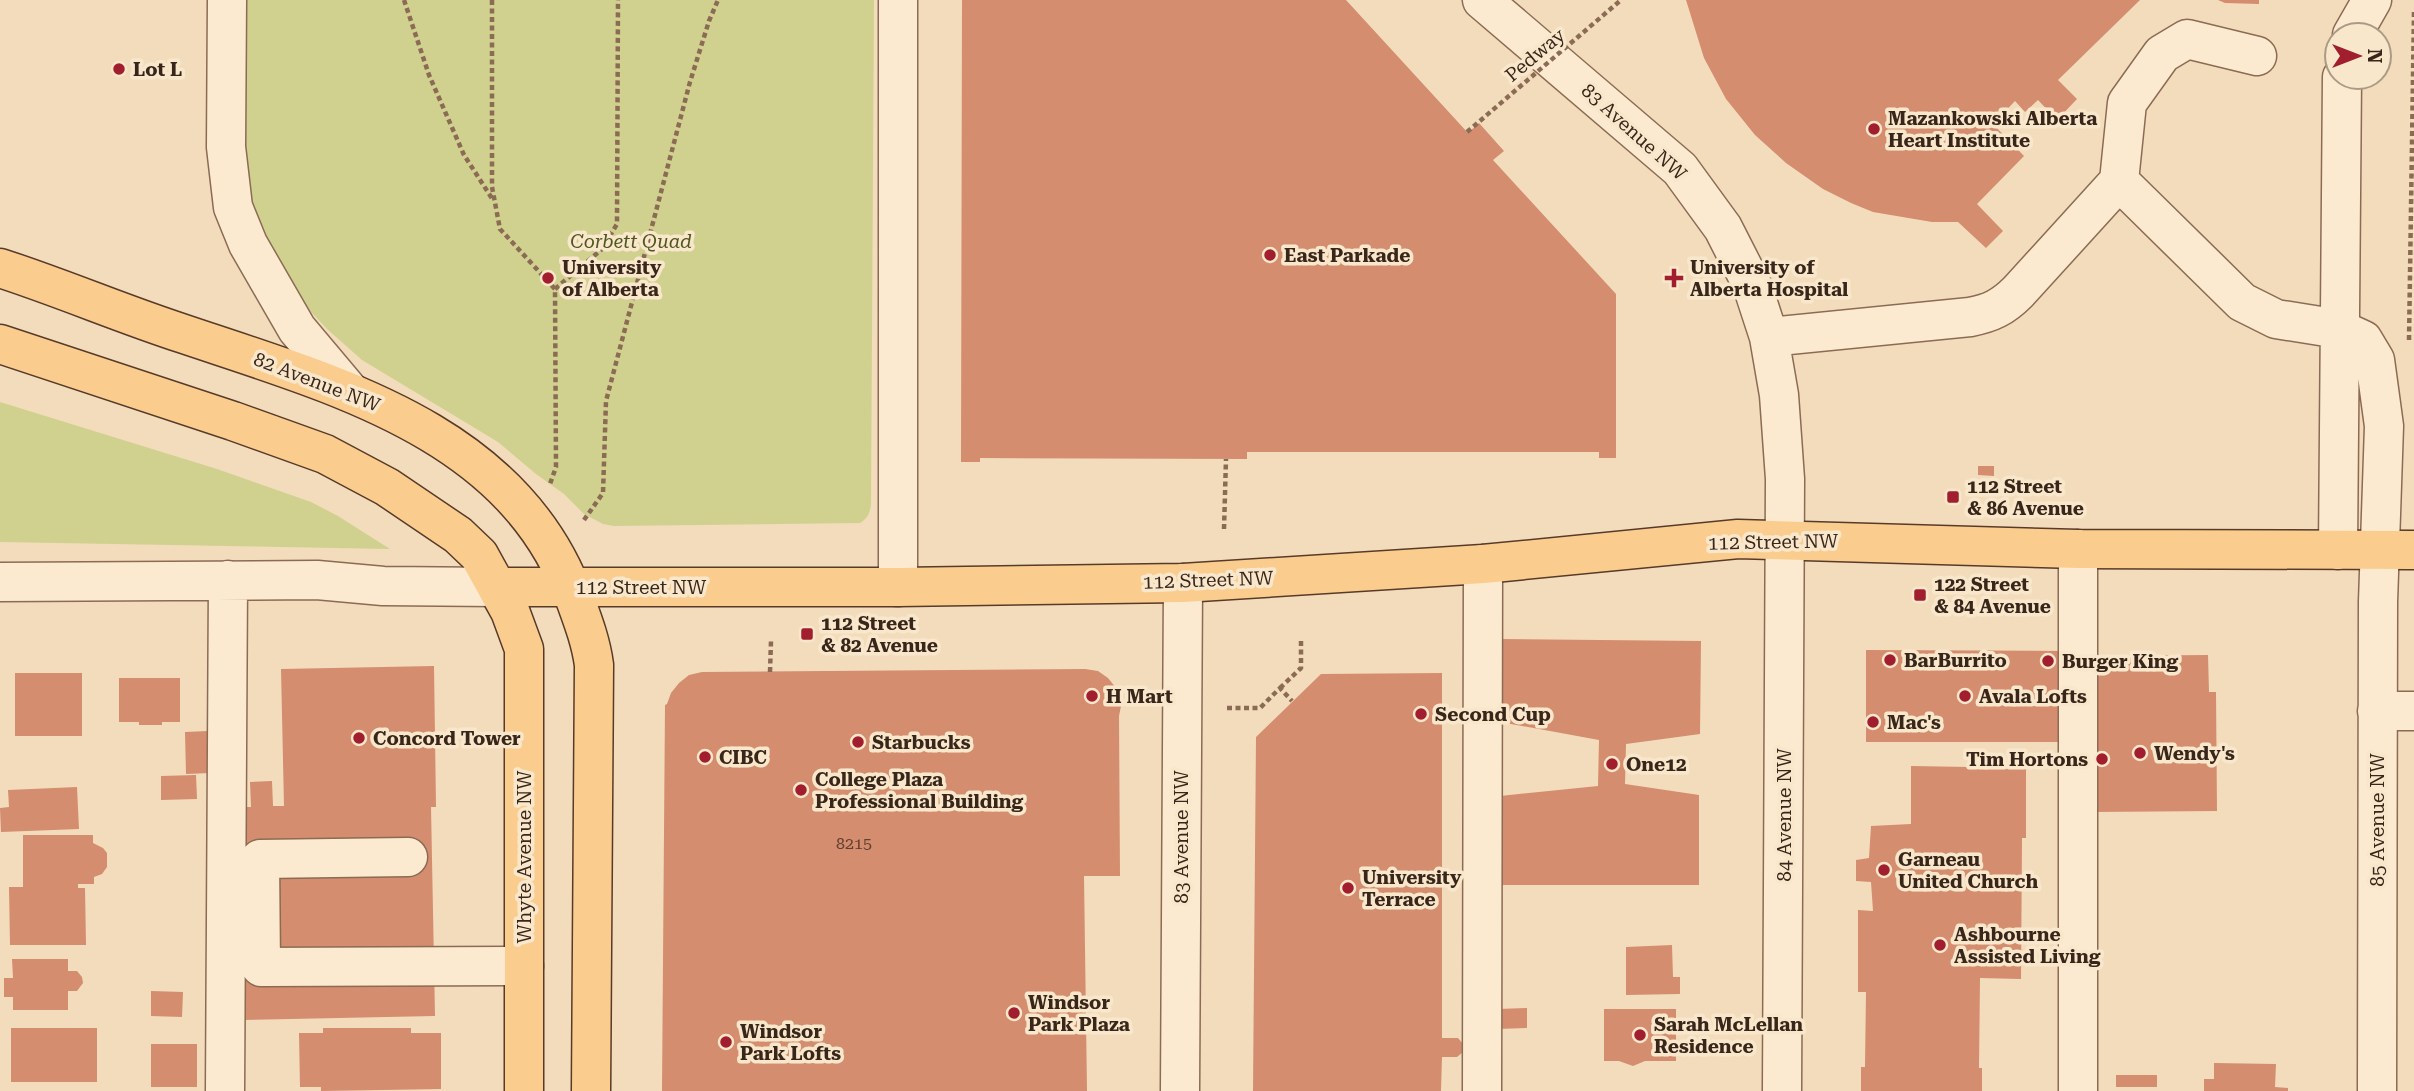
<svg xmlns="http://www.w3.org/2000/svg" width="2414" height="1091" font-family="'Roboto Serif',serif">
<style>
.green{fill:#d0d18f}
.building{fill:#d48d6e}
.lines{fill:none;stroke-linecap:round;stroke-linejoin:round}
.minor-casing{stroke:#8b6b54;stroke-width:41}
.major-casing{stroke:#583a29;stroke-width:41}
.path{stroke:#8b6b54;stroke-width:4.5;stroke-dasharray:5 3.5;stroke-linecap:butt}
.minor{stroke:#fcead0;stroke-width:38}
.major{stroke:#facd8f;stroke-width:38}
.path-bridge{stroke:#8b6b54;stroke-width:4.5;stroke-dasharray:5 3.5;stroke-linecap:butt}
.poi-dot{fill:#a01e2d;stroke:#f9e7cc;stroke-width:2.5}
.labels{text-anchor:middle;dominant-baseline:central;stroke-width:7;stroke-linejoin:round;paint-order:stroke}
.number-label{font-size:16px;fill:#60402f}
.street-label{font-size:19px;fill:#39261a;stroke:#f9e7cc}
.poi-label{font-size:19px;font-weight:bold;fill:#39261a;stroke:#f9e7cc;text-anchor:start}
.park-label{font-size:19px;font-style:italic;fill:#4f571f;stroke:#f9e7cc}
</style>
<rect width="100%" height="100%" fill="#f2dcbc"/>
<path class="green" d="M238,0H874L871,504C870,513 868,518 860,523L614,526L603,524L584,514L564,494L536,474L498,442L362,360L327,329L299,299L286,279L255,216L239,137Z
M0,402L217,469L311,502L338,516L390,549L0,542Z"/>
<path class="building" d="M962,0H1346L1468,133L1479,123L1504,151L1493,160L1616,294V458H1599V452H1247V459L980,458V462H961Z
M1686,0H2140L2058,80L2077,99L2057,120L2038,100L2025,112L2015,101L1993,124L2024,156L1977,204L2003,231L1986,248L1958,222H1932L1873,212L1851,203L1823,189L1786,163L1755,135L1726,99L1704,58Z
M2218,0H2259V4L2225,3Z
M1978,466H1994V476L1978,475Z
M1500,639L1701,641L1700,734L1626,744L1625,784L1699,795V885H1501L1500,796L1598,786L1599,740L1500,722Z
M1866,650L2064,651V742H1866Z
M2208,655L2209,692H2216L2217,811L2094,812L2093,656Z
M434,666L436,807H431L435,1016L241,1020L237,807H251L250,782L272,781L273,806H284L281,669Z
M1085,669L1098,671L1108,678L1116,688L1121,706L1119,716L1120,876H1084L1087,1091H662L665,705L667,704L671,693L679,683L689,675L702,672Z
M15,673H82V736H15Z
M1442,673V1038H1458L1463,1044V1052L1457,1057H1442L1441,1091H1253L1256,737L1321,674Z
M119,678H180V722H162V725H139V722H119Z
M208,731L210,773L186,774L185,732Z
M1911,766L2026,768V838H2022L2021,979L1980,978L1979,1068H1982V1091H1861V1067H1865L1866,992H1858V910L1873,911L1871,882L1856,881V860L1869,858L1871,826L1911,824Z
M196,775L197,799L161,800V776Z
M77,787L79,829L1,832L0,808L9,807L8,790Z
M23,835H93V843L103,848L107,853V867L102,874L94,877V884H78V888H85L86,945H10L9,887H23Z
M1672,945L1673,977H1680V994L1626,995V947Z
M12,959H68V971H77L82,977L83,983L77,991H68V1010H13V997H4V978H13Z
M151,991L183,992L182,1017L151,1016Z
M1527,1008V1028L1498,1029V1009Z
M1604,1009H1676V1061H1645L1633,1066L1619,1061H1604Z
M11,1028H97V1082H11Z
M323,1028H411V1033H441V1089L321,1091V1087H300L299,1033H323Z
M151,1044H197V1087H151Z
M2214,1063L2276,1064L2275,1087L2288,1088V1091H2204V1079H2214Z
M2116,1075H2157V1087H2116Z"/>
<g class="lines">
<g class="minor-casing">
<path id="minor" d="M227,0L226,147L233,207L248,244L297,329L350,392
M898,0V587
M1482,0L1680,169L1723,228L1752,285L1769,337L1779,395L1785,479L1782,1091
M2352,35L2372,0
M2119,181L2127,103L2162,54L2187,39L2257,56
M1769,337L1970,317C1991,313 2003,307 2018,292L2119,181L2242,302L2276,319L2339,329L2363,340L2375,360L2384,426L2378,602L2377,1091
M2338,550L2342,77
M0,582L317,580L383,586L498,587
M2377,711H2414
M408,857L260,859L261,967L524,966
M225,1091L228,580
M1180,1091L1183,583
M1482,1091L1483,564
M2078,1091V549"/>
</g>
<g class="major-casing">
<path id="major" d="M0,268C62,288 122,314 184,334C335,385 515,432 575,599C583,621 591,642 594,665L591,1091
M0,344L233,421L325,454L387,487L458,535L479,555L510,611L524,649V1091
M498,587H898L1183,583L1483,564L1738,539L2078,549L2414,550"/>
</g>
<path class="path" d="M404,0L429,75L464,155L493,200
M492,0V187L500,229L555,289L556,467L550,484
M555,289L602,249L617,224L618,0
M2409,340L2414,11
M584,520L603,493L606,401L690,82L709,21L718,0
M1224,529L1226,459
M770,672L771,641
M1280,688L1301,668V640
M1227,708H1260L1280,688L1292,701"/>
<use href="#minor" class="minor"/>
<use href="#major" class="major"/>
<path class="path-bridge" d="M1467,132L1621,0"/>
</g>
<g class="poi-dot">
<circle cx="119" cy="69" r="7"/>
<circle cx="1874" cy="129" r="7"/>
<circle cx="1270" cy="255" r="7"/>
<circle cx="548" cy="278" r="7"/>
<path d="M1670.5 267.5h7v7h7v7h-7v7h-7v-7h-7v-7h7z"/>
<rect x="1946" y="490" width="14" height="14" rx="3.5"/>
<rect x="1913" y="588" width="14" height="14" rx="3.5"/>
<rect x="800" y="627" width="14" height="14" rx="3.5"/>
<circle cx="1890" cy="660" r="7"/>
<circle cx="2048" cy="661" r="7"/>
<circle cx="1092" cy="696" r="7"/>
<circle cx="1965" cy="696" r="7"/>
<circle cx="1421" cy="714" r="7"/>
<circle cx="1873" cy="722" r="7"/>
<circle cx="359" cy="738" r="7"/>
<circle cx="858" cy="742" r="7"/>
<circle cx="2140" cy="753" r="7"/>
<circle cx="705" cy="757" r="7"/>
<circle cx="2102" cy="759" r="7"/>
<circle cx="1612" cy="764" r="7"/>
<circle cx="801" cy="790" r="7"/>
<circle cx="1884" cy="870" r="7"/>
<circle cx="1348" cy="888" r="7"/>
<circle cx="1940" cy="945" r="7"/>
<circle cx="1014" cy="1013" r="7"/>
<circle cx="1640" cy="1035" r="7"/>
<circle cx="726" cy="1042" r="7"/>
</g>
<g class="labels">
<g class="number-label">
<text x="854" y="843">8215</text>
</g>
<g class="street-label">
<text transform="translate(1535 55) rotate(-40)">Pedway</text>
<text transform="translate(1634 132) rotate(42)">83 Avenue NW</text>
<text transform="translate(317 382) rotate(21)">82 Avenue NW</text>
<text transform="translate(1773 542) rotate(-1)">112 Street NW</text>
<text transform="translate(1208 580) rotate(-2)">112 Street NW</text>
<text x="641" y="587">112 Street NW</text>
<text transform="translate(1784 815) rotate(-90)">84 Avenue NW</text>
<text transform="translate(2377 820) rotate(-90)">85 Avenue NW</text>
<text transform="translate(1181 837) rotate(-90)">83 Avenue NW</text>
<text transform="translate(524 857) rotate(-90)">Whyte Avenue NW</text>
</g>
<g class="poi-label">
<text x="133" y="69">Lot L</text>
<text x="1888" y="118">Mazankowski Alberta<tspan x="1888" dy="22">Heart Institute</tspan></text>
<text x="1284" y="255">East Parkade</text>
<text x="562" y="267">University<tspan x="562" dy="22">of Alberta</tspan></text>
<text x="1690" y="267">University of<tspan x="1690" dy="22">Alberta Hospital</tspan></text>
<text x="1967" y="486">112 Street<tspan x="1967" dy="22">&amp; 86 Avenue</tspan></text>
<text x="1934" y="584">122 Street<tspan x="1934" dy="22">&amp; 84 Avenue</tspan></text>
<text x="821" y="623">112 Street<tspan x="821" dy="22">&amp; 82 Avenue</tspan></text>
<text x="1904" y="660">BarBurrito</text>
<text x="2062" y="661">Burger King</text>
<text x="1106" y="696">H Mart</text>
<text x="1979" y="696">Avala Lofts</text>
<text x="1435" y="714">Second Cup</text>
<text x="1887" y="722">Mac's</text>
<text x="373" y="738">Concord Tower</text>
<text x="872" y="742">Starbucks</text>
<text x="2154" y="753">Wendy's</text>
<text x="719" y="757">CIBC</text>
<text x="2088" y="759" text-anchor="end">Tim Hortons</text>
<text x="1626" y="764">One12</text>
<text x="815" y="779">College Plaza<tspan x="815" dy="22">Professional Building</tspan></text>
<text x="1898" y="859">Garneau<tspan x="1898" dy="22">United Church</tspan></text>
<text x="1362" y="877">University<tspan x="1362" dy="22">Terrace</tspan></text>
<text x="1954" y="934">Ashbourne<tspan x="1954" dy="22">Assisted Living</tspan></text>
<text x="1028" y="1002">Windsor<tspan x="1028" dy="22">Park Plaza</tspan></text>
<text x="1654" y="1024">Sarah McLellan<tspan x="1654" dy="22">Residence</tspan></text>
<text x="740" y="1031">Windsor<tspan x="740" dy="22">Park Lofts</tspan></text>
</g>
<g class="park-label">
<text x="631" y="241">Corbett Quad</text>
</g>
</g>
<g transform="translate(2358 56) rotate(90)"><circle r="33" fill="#f9e7cc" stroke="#ac9a85" stroke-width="2"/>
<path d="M0-5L12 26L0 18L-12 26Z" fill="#a01e2d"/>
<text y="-10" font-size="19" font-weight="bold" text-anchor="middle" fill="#39261a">N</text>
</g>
</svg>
